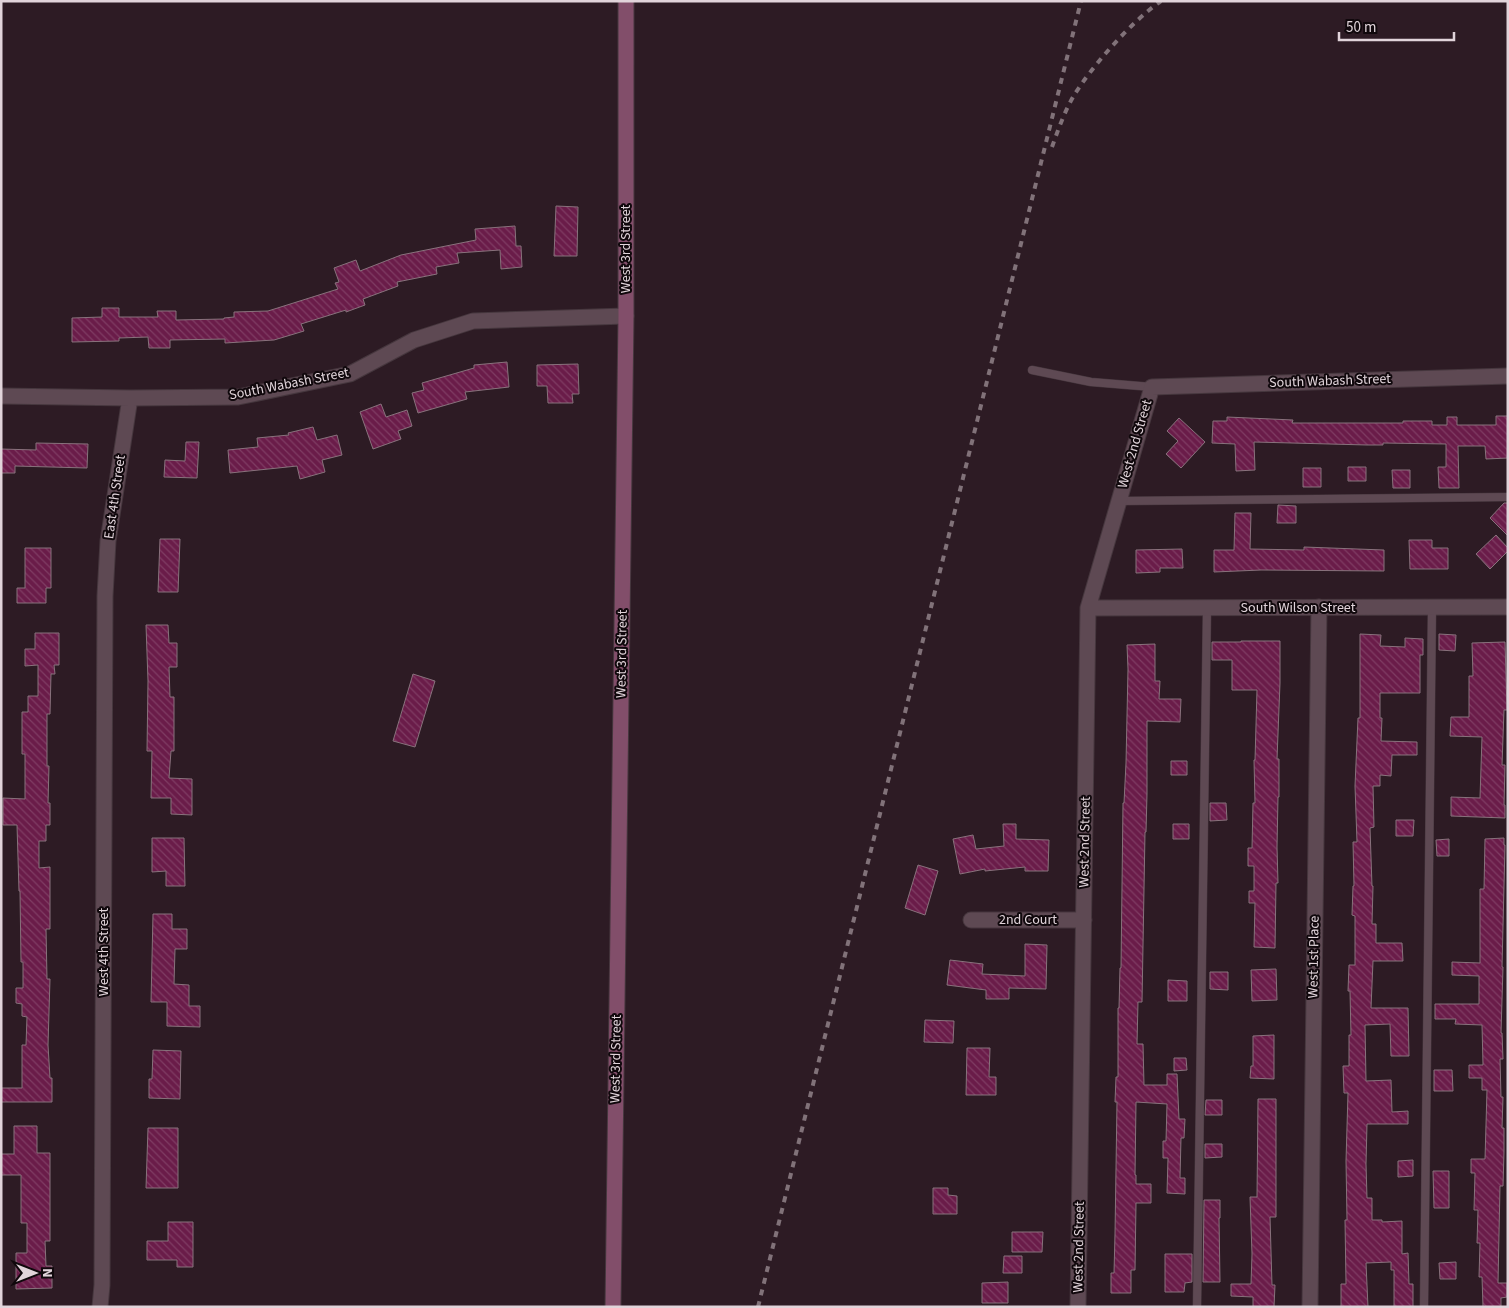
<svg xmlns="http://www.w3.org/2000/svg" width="1509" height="1308" font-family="'Source Sans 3',sans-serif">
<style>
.building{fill:url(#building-back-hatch);stroke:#88727c}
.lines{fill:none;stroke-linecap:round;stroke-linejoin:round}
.lane-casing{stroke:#46373e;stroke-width:9}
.street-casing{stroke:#46373e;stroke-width:17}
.secondary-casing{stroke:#46373e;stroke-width:17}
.lane{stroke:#5e4953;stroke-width:8}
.street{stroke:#5e4953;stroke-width:15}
.secondary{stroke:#824e6a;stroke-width:15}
.rail{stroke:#817279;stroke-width:4;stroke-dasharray:6 6;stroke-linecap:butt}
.labels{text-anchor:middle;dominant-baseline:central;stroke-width:4;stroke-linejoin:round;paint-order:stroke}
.street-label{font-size:14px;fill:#e1d4da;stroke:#10080c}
</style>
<defs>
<pattern id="building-back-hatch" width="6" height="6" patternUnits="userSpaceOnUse" patternTransform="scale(1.25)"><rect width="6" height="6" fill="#6a1c49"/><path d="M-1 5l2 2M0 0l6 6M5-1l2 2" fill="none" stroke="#7f3c63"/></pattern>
</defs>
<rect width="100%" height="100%" fill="#2d1b24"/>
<path class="building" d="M556,206L578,207L577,256H554Z
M515,226L516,246H521L522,267L501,269L500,250L457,253L459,263L436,267L437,274L397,282L398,286L363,299L365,305L346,312V310L301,324L304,331L274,340L225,343V339L170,340V348H149L148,337L119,338V341L72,342V318L102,317V308H119V317H158L157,311H176V320L224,319V318L234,317V312L268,311L338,289L335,283L339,282L334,268L356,260L360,271L401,255L476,240L475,229Z
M507,362L509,387L465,392L467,399L418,413L412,393L424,390L422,383L474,368V365Z
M578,364L579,394H572L573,403H548L547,386H537V365Z
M381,404L386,417L407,410L412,426L398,431L401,439L373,449L360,412Z
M1496,416H1508V458L1486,459L1485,446H1458L1459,488H1439L1438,467H1446V444L1383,443V445H1367L1254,442L1255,470L1236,471L1235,444L1212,443L1213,421H1227V417L1293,420L1292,423H1403V421H1432V425H1447V417H1457V425H1496Z
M1179,418L1205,442L1181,468L1166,454L1178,441L1167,431Z
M313,427L317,440L337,435L342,455L322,460L325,472L300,479L297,466L230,473L228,450L258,447L257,438L289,435L288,433Z
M186,442H199L197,478L164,477L165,460L185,461Z
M36,443L88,444L87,468L15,466V473H1V449L36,450Z
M1348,467H1366V481H1348Z
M1303,468H1321V487H1303Z
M1392,470H1410V488H1393Z
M1504,503H1508V536L1490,518Z
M1278,505L1296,506V523H1277Z
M1235,513H1251L1250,549L1304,550V547L1384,550V571L1261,570L1214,572V550H1234Z
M1496,535L1508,548V551L1490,569L1476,554Z
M160,539H180L178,592H158Z
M1409,540H1432V548H1448V569H1410Z
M25,548H51V588H46V603H17V588H25Z
M1182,549L1183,568H1160V572L1136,573V550Z
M146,625H168L169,643H177V667H169L170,697H174V751H171L169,778L192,779V815L171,814V798H151L152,751H147L148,681Z
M35,633H59V665H54L55,674H51L50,714H47V766H49L48,803H50V825H46V841H39V868L50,867V929H46L47,979H50L48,1045L50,1078H52V1102H1V1088H22V1045H26L27,1017L22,1016V1004L16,1003V988H23V962H21L20,891H19L17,825H3V798L25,799V754H22V712H28V696H38V665L25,666V649H35Z
M1360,634L1381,635L1380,646L1405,647V638L1423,639V655H1420V693H1380V718H1382L1381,741L1417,742V755H1392L1391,776L1380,775V786H1373L1374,827L1370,828L1372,886H1373L1372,924H1376V943H1402L1403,961H1373L1371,1008H1408L1409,1056H1391L1390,1024L1365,1025L1366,1081L1391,1080L1392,1112L1408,1111V1124H1367L1366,1164L1367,1198H1372V1220H1382V1222L1402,1221V1254L1408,1253L1409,1284H1413V1307H1394V1270H1391V1262L1366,1263L1368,1307H1341V1284H1346L1345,1220H1347L1346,1161L1348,1093H1344L1343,1066H1349V1035H1351L1350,991H1348L1349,965H1355V916L1352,915L1353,886H1354L1353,842H1357L1355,786L1358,718H1360Z
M1439,634L1456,635L1455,651L1439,650Z
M1241,641H1280V683L1277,759H1279V797H1278L1277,847L1278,883H1276L1275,948L1254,947L1255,903H1249V891H1254V866H1248V848H1252L1253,803H1255L1254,760H1255L1257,690H1232V660H1212V642H1241Z
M1505,642L1507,710H1504L1502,765H1505L1504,805H1505V818L1451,816V797L1480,798L1482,737L1450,736L1451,717H1469V676H1473L1472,643Z
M1155,644V681H1160L1159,699H1181L1180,722L1147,721V794L1146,832H1145L1142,1002H1138L1137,1044H1143L1144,1085H1167V1074H1177L1179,1119H1185L1184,1138H1181L1180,1178H1185V1194L1167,1193L1168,1158H1163V1141H1166L1167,1104L1136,1102L1135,1175H1136V1184H1151V1203H1136L1135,1270H1131V1293H1111V1273H1114L1115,1234L1117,1102H1115L1116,1077H1118V1008H1119L1120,968H1121L1123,803H1124L1126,763L1128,669L1127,645Z
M413,674L435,681L415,747L393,741Z
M1171,761H1187V775H1171Z
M1210,803H1226L1227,820L1210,821Z
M1396,820H1414L1413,836H1396Z
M1003,824H1016V839L1049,840L1048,871H1025V867L985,871V869L960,874L953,839L973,835L976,849L1004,846Z
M1173,824H1189V839H1173Z
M152,838H184L185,886H166V871L152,872Z
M1504,838V845H1505L1502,967H1503L1501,1033H1502L1503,1059H1500L1501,1097H1503L1502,1128H1504V1152L1503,1186H1500L1498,1283H1507V1297L1501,1298V1307H1483L1482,1277H1479L1480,1243H1477L1478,1210H1474L1475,1173H1471V1159H1485L1487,1090H1482V1078H1469V1065H1483L1482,1025L1455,1024L1456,1019H1435V1004H1479V976L1452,975V962L1480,963V889H1484L1485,839Z
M1449,839V856H1437L1436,840Z
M918,865L938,871L925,915L905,908Z
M153,914H172V929H187V949H175L174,984L189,985V1006H200V1027L167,1026V1002H151Z
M1025,944L1047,945L1046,989L1009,988V999H986V990L947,985L950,960L983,964L982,974L1025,976Z
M1276,969L1277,1000L1252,1001L1251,970Z
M1210,972H1228V990L1210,989Z
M1168,980L1187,981V1001H1168Z
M925,1020L954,1021L953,1043L924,1042Z
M1274,1035V1079L1250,1078L1251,1066H1253V1036Z
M967,1048H990L989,1077H996V1095H966Z
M153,1050L181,1051L180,1099L149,1098V1079H152Z
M1174,1058H1186L1187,1070L1174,1071Z
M1434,1070H1452L1453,1091H1434Z
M1258,1099H1276V1217H1270L1272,1285H1275L1274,1307H1253V1297L1231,1296V1284H1251L1252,1254L1250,1197H1257Z
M1206,1100H1222V1115H1205Z
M14,1126H37V1153H50V1241H45L46,1266H52V1288L16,1289V1253H27V1223H21V1175H1V1154H14Z
M148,1128H178V1188H146Z
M1205,1144H1222V1157L1205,1158Z
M1413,1160V1176L1398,1177V1161Z
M1433,1171H1449V1208H1434Z
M933,1188H948V1195L957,1196V1214H933Z
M1204,1200H1220V1218H1219L1220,1282H1203Z
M168,1222H193V1267H177V1260H147V1241H168Z
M1012,1232H1043L1042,1252H1012Z
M1165,1254H1192V1282L1185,1283L1184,1292H1165Z
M1004,1256H1022V1273H1003Z
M1456,1262V1279H1440L1439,1263Z
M1008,1282V1303H982V1283Z"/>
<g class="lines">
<g class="lane-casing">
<path id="lane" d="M1032,370L1091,382L1152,387
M1119,501L1508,497
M1197,1307L1207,608
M1424,1307L1432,607"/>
</g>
<g class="street-casing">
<path id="street" d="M1,396L130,398L238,397L350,374L414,340L473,321L626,316
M1088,608L1508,607
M971,920H1084
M100,1307L102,1285L105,596L108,541L130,398
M1078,1307L1088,608L1152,387L1508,376
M1310,1307L1319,607"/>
</g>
<g class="secondary-casing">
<path id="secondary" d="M613,1307L626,316V1"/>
</g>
<use href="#lane" class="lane"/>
<use href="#street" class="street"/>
<use href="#secondary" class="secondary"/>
<path class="rail" d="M1052,147C1058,130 1064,113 1073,97C1091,67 1132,21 1161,1
M758,1307L1081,1"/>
</g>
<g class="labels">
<g class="street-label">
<text transform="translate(626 249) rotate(-90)">West 3rd Street</text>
<text transform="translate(1330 381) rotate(-2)">South Wabash Street</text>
<text transform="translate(289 384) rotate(-11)">South Wabash Street</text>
<text transform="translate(1135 444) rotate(-74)">West 2nd Street</text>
<text transform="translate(115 497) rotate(-82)">East 4th Street</text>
<text x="1298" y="608">South Wilson Street</text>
<text transform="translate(622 654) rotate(-89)">West 3rd Street</text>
<text transform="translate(1085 842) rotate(-89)">West 2nd Street</text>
<text x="1028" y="920">2nd Court</text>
<text transform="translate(104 952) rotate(-90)">West 4th Street</text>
<text transform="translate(1314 957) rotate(-89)">West 1st Place</text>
<text transform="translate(616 1059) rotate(-89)">West 3rd Street</text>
<text transform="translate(1079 1247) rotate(-89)">West 2nd Street</text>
</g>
</g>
<rect width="1509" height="1308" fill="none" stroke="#e1d4da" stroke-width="5"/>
<g transform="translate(35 1273) rotate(90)" stroke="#10080c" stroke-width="4" paint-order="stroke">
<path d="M0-4L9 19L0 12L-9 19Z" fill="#e1d4da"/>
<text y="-8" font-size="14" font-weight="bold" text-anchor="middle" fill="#e1d4da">N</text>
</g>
<path d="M1339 32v8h115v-8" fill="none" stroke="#e1d4da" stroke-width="2.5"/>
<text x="1346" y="32" font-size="15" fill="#e1d4da" stroke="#10080c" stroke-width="4" paint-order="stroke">50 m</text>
</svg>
